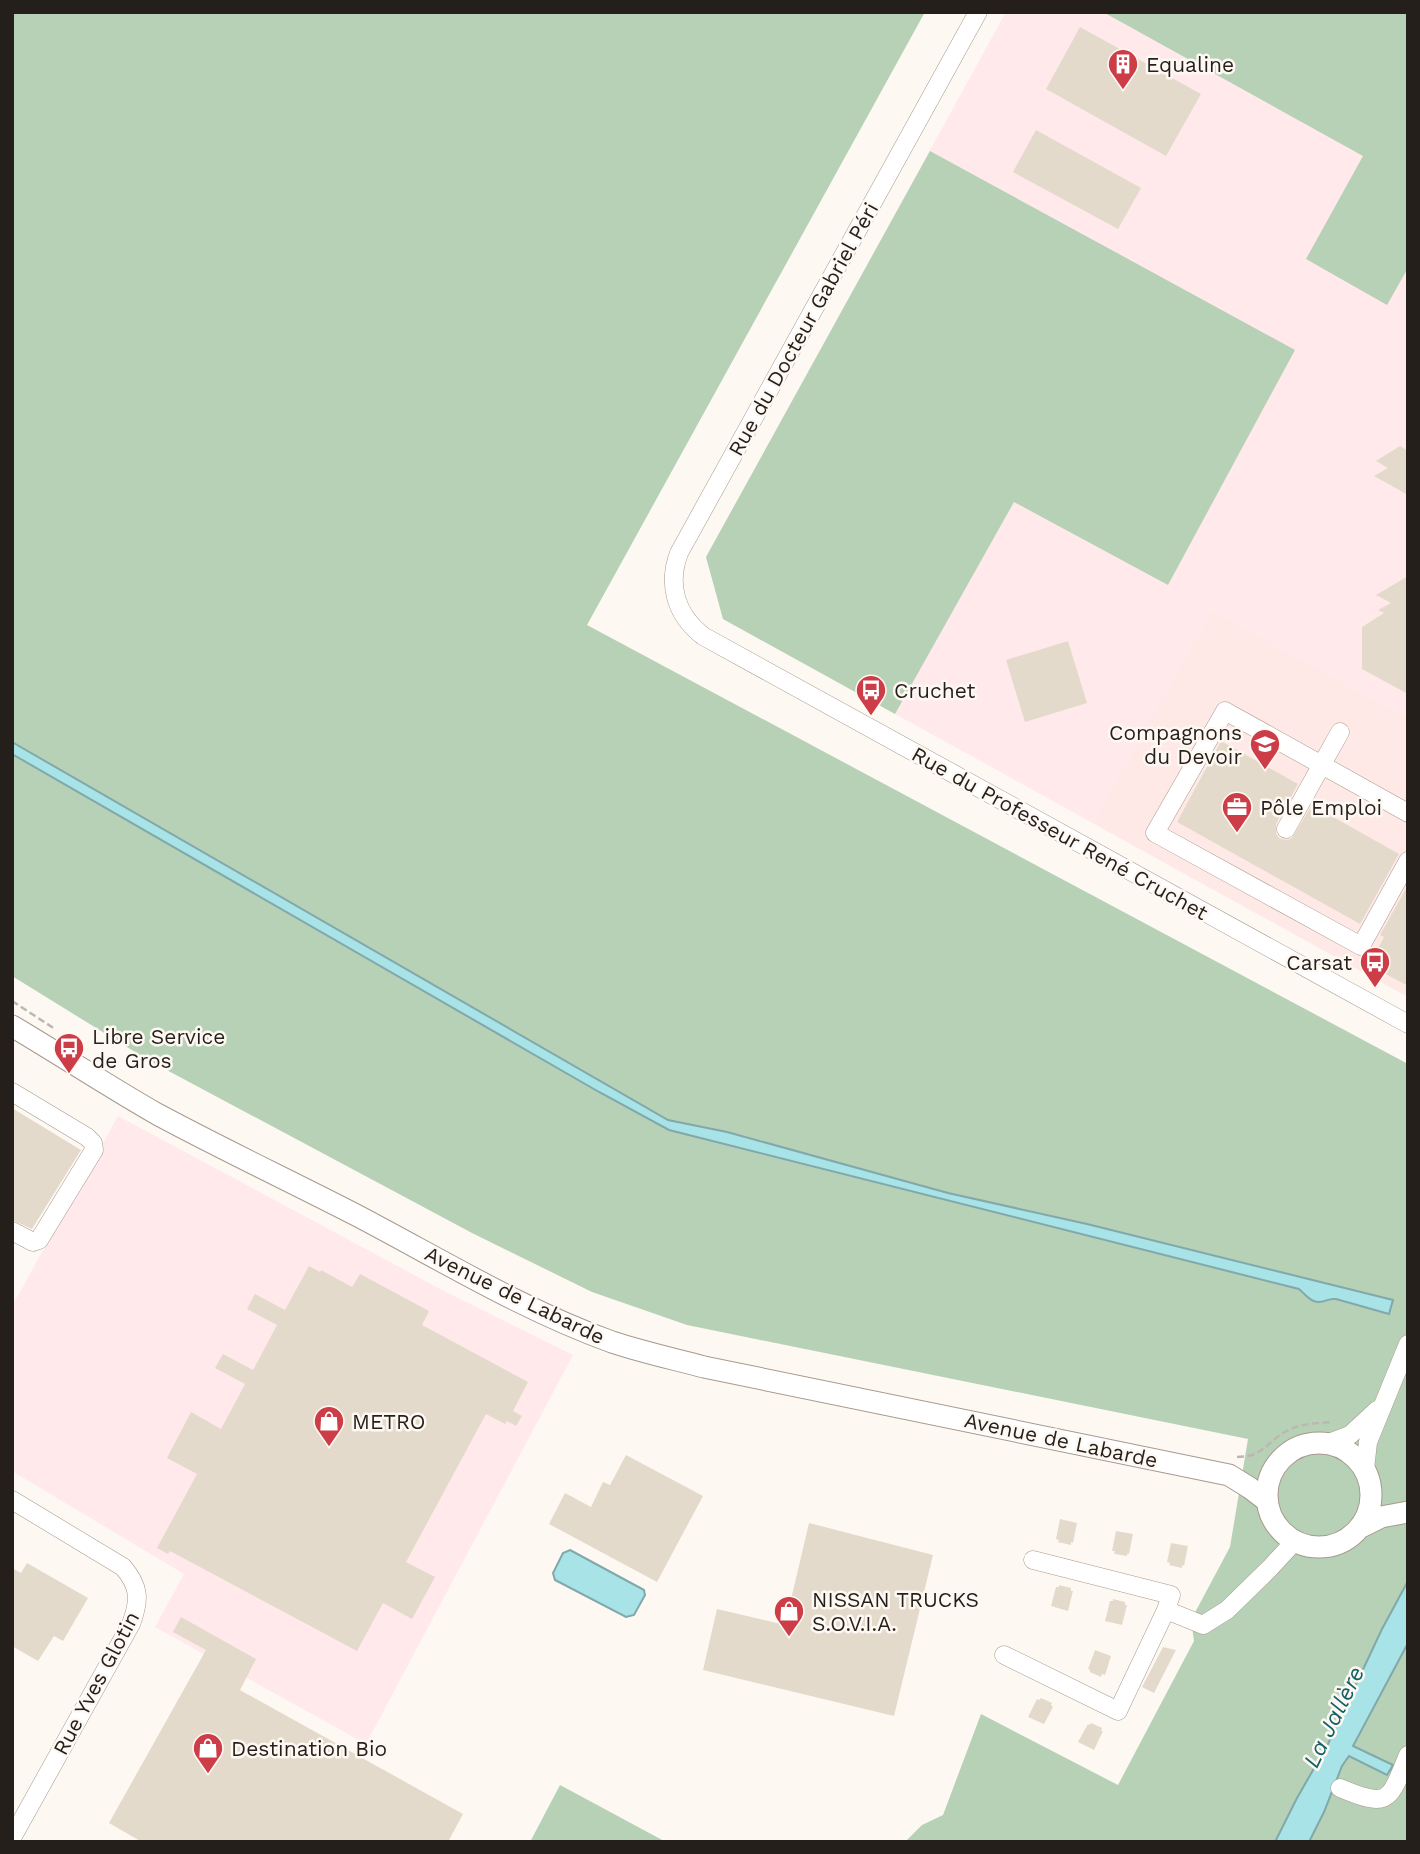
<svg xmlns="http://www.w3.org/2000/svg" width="1420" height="1854" font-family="'Work Sans',sans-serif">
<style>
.commercial{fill:#ffe9eb}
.education{fill:#ffe9e6}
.green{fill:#b6d1b6}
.water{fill:#a8e3e7;stroke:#81a8aa;stroke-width:2}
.building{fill:#e4dacb}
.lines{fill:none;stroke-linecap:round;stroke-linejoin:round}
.minor-casing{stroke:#a7998e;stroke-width:19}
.major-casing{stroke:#a7998e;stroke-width:23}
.path{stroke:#bdb7b2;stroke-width:2.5;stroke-dasharray:7 3.5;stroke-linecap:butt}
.minor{stroke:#fff;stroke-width:18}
.major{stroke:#fff;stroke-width:21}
.labels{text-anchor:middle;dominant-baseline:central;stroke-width:5;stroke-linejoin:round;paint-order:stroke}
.poi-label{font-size:21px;fill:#251f1b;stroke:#fef8f3;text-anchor:start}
.street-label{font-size:21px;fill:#251f1b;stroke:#fef8f3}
.water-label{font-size:23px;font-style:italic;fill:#116266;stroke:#fef8f3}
</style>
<rect width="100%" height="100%" fill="#fef8f3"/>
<path class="commercial" d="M1006,12H1408V997L723,619L706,557Z
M118,1116L444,1291L573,1355L366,1744L155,1627L184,1574L12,1471V1306Z"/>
<path class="education" d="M1212,611L1408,719V997L1093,823Z"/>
<path class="green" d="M12,12H925L587,625L1408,1064V1842H905L922,1825L943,1815L981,1714L1118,1785L1194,1641L1191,1620L1230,1547L1248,1439L687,1325L592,1292L472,1233L148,1060L12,976Z
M1103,12H1408V268L1387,305L1306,259L1363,156Z
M930,151L1295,350L1168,585L1014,502L895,714L723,619L706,557Z
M560,1785L666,1842H530Z"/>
<path class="water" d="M12,742L668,1120L727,1132L948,1193L1087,1224L1393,1300L1389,1314L1336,1299C1328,1298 1326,1302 1319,1302C1311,1303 1304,1293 1299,1289L669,1130L599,1092L12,754Z
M570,1550L644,1590L645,1595L634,1615L626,1617L555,1580L553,1573L563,1553Z
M1408,1581V1643L1353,1746L1393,1765L1387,1775L1349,1756L1342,1766L1324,1812L1309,1842H1275L1297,1798L1328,1744L1382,1629Z"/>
<path class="building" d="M1080,27L1201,94L1166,156L1046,89Z
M1036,130L1141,188L1118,229L1013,172Z
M1400,446L1408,451V495L1374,476L1388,468L1376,461Z
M1408,576V694L1362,669V627L1384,613L1378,610L1391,603L1376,595Z
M1068,641L1087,703L1025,722L1006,660Z
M1221,741L1298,784L1276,824V834L1280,839L1287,840L1292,838L1312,805L1399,854L1360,924L1177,822Z
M1408,885V986L1369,965L1384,937L1380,935Z
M12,1108L81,1150L32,1229L12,1220Z
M309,1266L320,1272L321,1270L352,1287L360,1274L429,1311L422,1325L528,1382L513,1411L522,1416L516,1426L507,1421L505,1424L486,1414L406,1562L435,1577L412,1619L383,1603L357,1651L170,1551L168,1554L157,1548L197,1474L167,1458L191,1412L221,1429L245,1384L215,1368L223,1354L253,1370L277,1325L247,1309L255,1294L285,1310Z
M626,1455L703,1496L657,1582L549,1524L565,1493L591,1507L603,1482L610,1485Z
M1060,1519L1077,1523L1073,1543L1071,1542V1545L1058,1542L1059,1540L1056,1539Z
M809,1523L933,1555L894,1716L703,1670L717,1609L785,1625Z
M1116,1531L1133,1534L1129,1554H1127V1556L1114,1554L1115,1551H1112Z
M1171,1543L1188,1546L1184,1566L1182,1565V1568L1169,1565L1170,1563L1167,1562Z
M27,1563L88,1598L63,1641L54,1636L38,1661L12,1646V1568L21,1573Z
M1059,1585L1071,1588V1591H1073L1068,1611L1051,1606L1056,1587H1059Z
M1113,1599L1125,1602V1605H1127L1122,1625L1105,1621L1110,1601H1113Z
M181,1617L256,1659L240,1690L463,1814L448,1842H142L109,1823L206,1650L173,1632Z
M1163,1647L1176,1650L1154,1693L1142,1687Z
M1095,1650L1111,1656L1105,1675L1102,1674L1101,1677L1090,1672V1670L1088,1669Z
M1041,1698L1052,1703L1051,1705L1053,1707L1044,1724L1028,1717L1037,1699L1039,1700Z
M1091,1723L1102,1728L1101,1731H1103L1094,1750L1078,1742L1088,1724L1090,1725Z"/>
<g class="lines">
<g class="minor-casing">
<path id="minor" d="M978,12L679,553C667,585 676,615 703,636L1408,1024
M1408,813L1225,711L1155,833L1361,946L1408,861
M1286,829L1340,732
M12,1092L87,1137L93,1143L94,1150L39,1240L33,1242L12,1231
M1329,1443L1350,1435L1377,1410
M1365,1469L1368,1442L1408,1344
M12,1500L123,1567C140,1587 140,1600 131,1624L12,1838
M1033,1560L1171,1595L1166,1610
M1004,1655L1118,1711L1166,1610L1203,1625L1227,1610L1270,1568L1295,1541
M1340,1788C1390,1809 1389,1801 1408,1755"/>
</g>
<g class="major-casing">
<path id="major" d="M12,1026C61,1055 108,1086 157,1114C222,1149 290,1181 356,1215C440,1259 523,1310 612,1342C642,1352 674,1359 704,1367L1229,1475L1250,1488L1267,1501
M1267 1495a52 52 0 1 1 104 0a52 52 0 1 1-104 0Z
M1361,1527L1381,1517L1408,1512"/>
</g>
<path class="path" d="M12,1001L55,1029
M1237,1457C1259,1457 1264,1447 1280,1435C1295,1424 1315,1423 1333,1422"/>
<use href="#minor" class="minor"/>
<use href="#major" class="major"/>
</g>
<defs>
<g id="building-pin" transform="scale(1.575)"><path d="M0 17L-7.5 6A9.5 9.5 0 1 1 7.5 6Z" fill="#cd3d47" stroke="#fef8f3"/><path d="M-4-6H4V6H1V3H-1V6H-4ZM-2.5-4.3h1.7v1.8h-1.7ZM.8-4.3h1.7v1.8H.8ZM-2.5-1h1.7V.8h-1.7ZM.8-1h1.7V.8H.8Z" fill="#fff"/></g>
<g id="bus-pin" transform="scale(1.575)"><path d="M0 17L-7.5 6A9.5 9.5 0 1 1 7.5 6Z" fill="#cd3d47" stroke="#fef8f3"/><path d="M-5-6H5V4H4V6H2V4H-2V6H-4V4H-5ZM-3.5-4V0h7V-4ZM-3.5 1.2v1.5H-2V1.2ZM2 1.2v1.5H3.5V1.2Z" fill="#fff"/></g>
<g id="university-pin" transform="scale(1.575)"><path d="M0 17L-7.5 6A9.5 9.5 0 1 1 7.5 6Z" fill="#cd3d47" stroke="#fef8f3"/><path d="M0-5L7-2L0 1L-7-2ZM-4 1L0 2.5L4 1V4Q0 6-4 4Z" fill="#fff"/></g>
<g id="office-pin" transform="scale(1.575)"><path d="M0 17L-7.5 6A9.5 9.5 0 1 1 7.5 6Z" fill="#cd3d47" stroke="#fef8f3"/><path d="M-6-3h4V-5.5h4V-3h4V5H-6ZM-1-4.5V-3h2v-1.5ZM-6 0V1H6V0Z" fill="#fff"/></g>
<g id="shop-pin" transform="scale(1.575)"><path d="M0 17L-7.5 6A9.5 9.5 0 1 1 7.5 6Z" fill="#cd3d47" stroke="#fef8f3"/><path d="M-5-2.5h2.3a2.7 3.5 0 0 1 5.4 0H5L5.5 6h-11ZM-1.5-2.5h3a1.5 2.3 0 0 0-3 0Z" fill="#fff"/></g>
</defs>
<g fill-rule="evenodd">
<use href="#building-pin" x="1123" y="64"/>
<use href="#bus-pin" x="871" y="690"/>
<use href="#university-pin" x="1265" y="744"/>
<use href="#office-pin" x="1237" y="807"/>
<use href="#bus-pin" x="1375" y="962"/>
<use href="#bus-pin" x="69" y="1048"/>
<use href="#shop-pin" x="329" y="1421"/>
<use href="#shop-pin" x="789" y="1611"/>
<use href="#shop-pin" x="208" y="1748"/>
</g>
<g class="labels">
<g class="poi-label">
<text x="1146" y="64">Equaline</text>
<text x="894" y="690">Cruchet</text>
<text x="1242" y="732" text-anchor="end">Compagnons<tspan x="1242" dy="24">du Devoir</tspan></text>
<text x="1260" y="807">Pôle Emploi</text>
<text x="1352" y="962" text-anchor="end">Carsat</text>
<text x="92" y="1036">Libre Service<tspan x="92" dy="24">de Gros</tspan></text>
<text x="352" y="1421">METRO</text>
<text x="812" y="1599">NISSAN TRUCKS<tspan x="812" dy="24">S.O.V.I.A.</tspan></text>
<text x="231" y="1748">Destination Bio</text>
</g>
<g class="street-label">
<text transform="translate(803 329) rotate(-61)">Rue du Docteur Gabriel Péri</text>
<text transform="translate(1060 833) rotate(29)">Rue du Professeur René Cruchet</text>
<text transform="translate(515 1295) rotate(26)">Avenue de Labarde</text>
<text transform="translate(1061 1440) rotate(12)">Avenue de Labarde</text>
<text transform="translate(96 1683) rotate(-62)">Rue Yves Glotin</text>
</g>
<g class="water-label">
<text transform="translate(1334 1717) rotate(-64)">La Jallère</text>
</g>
</g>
<rect width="1420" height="1854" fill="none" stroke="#251f1b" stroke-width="28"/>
</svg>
